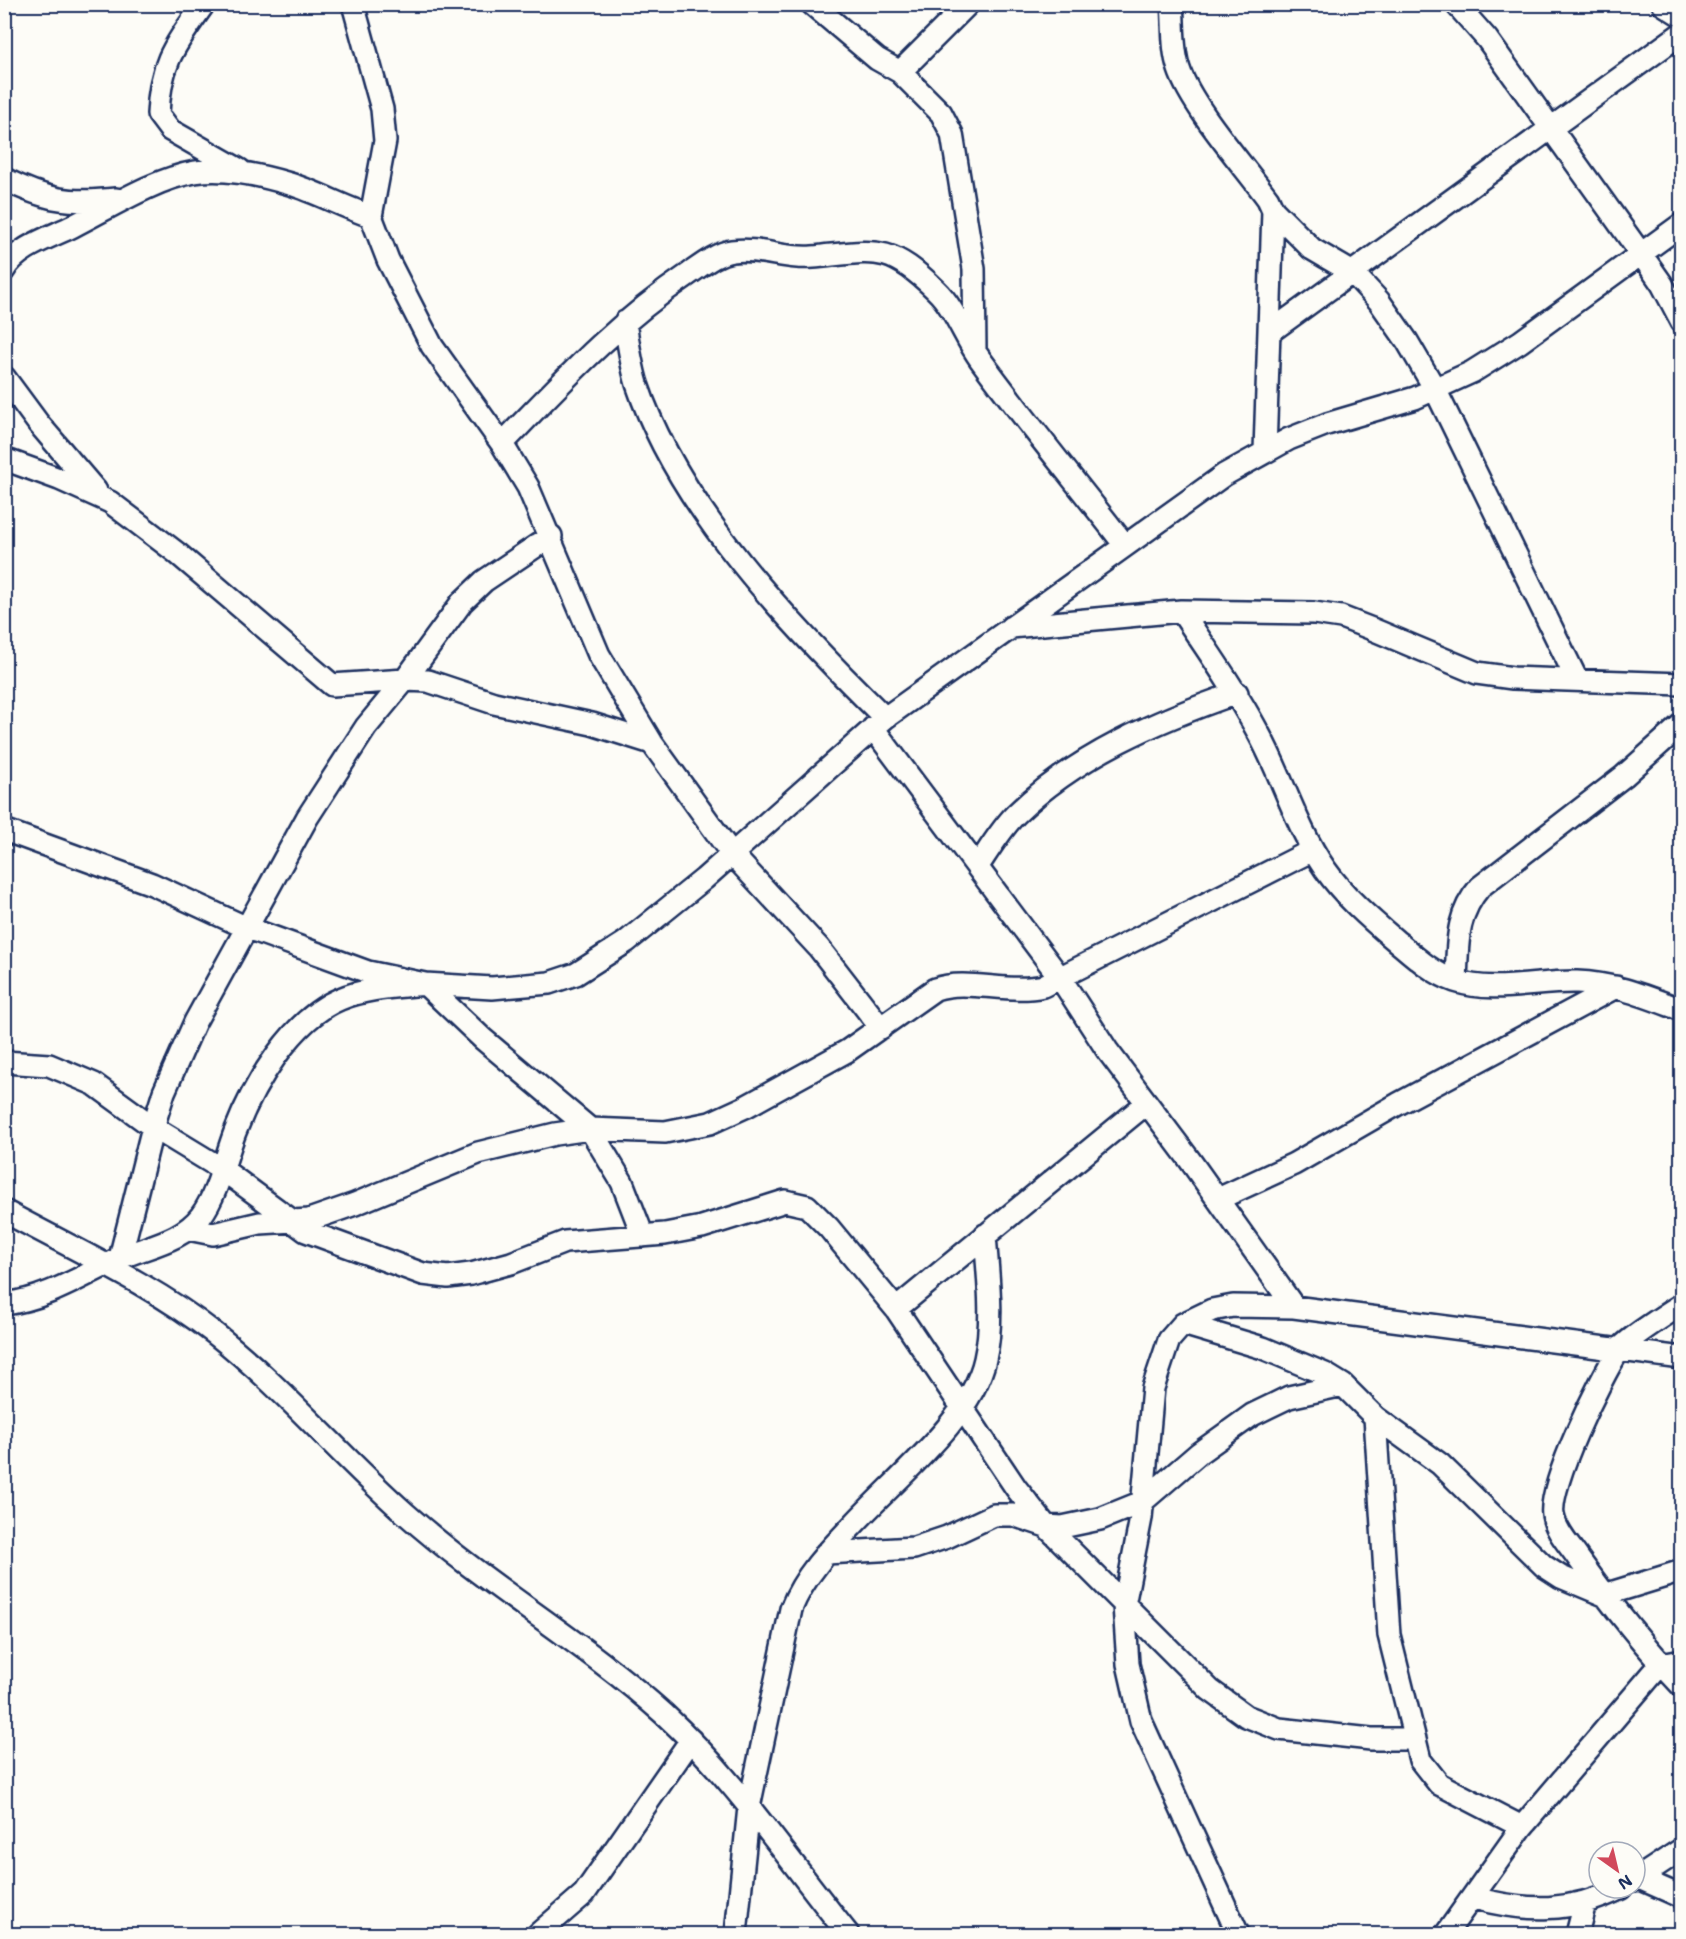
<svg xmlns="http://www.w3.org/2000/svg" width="1686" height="1939" font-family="'Shantell Sans',sans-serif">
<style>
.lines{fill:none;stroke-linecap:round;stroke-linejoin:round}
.minor-casing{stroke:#1b2f5e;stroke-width:26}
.minor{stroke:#fdfcf7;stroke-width:21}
</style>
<rect width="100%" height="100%" fill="#fdfcf7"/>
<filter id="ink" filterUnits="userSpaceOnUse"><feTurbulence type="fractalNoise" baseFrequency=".0167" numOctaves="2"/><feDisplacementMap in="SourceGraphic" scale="12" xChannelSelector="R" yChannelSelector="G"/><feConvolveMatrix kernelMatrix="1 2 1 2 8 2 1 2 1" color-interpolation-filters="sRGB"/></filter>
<g filter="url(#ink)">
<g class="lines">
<g class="minor-casing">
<path id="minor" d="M204,4C175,45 160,62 158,114L170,130L240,170
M353,4L382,109L385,141L371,216L388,260L432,346L502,444L528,487L599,655L652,743L731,853L819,948L881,1028
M812,4L877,59L900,72L941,113L952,134L974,269L975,351
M1172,4C1174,25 1172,49 1179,69C1191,106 1244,166 1268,199L1273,210L1265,451
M1456,4L1487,39L1641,254L1662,284L1682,322
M1663,4L1682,16
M900,72L968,4
M4,179C46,200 69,204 116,199
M1273,210L1312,249L1353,273L1379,301L1407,341L1435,389L1577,680
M4,270C17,247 51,237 73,226C109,208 154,179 195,172C225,167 260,175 290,184C317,192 343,207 371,216
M625,322C628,343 631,364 637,384C679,509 792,627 885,718
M1270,332L1682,33
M4,377L38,423L96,491
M502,444C562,382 616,323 689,274C702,265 717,253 732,251C760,247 786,260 813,257C875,251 888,243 936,290C955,308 964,337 980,359C1026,422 1076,482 1124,544
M4,459L59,479L110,502L177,553L332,685L405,680L428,681L494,703L592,724L652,743
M1181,611C1208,651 1236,691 1259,734C1283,778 1296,827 1325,869C1344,896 1369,918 1395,940C1413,955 1432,973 1455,981C1494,994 1536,981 1577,982C1614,983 1647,997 1682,1010
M1011,627L1181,611L1314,613L1341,617L1372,629L1477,673L1513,678L1682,684
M873,728L1061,979L1107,1050L1189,1159L1294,1307
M4,830L152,884L245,927L368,972L425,984L492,988L549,983L576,974L626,942L704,879L885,718L1224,475L1289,439L1327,424L1415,398L1472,372L1520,342L1682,224
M978,866C990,848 1001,829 1016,814C1077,755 1158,720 1237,693
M1456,981C1458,945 1455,916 1480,887L1624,776L1682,724
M4,1062L49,1065L94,1084L153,1127L222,1169L306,1231L423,1274L448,1277L471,1274L511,1263L565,1242L665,1234L702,1227L785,1201L807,1206L829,1228L896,1309L1016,1488L1046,1526L1210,1690L1246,1716L1279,1729L1371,1739H1415
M1218,1199L1294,1164L1398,1104L1616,987
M4,1211C75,1250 150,1283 214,1333C283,1387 340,1456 406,1514C488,1587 583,1641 664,1714C735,1779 788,1860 848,1934
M188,1229L213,1234L260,1223L309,1220L355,1204L478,1153L555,1134L590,1129L665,1132L710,1123L745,1107L847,1051L935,989C967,978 1008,994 1043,986L1313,850
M120,1258L153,1127L164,1092L195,1022L307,818L366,727L405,680L462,602L484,581L551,536
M4,1304C47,1299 80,1277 118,1259C146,1246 181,1242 201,1216C218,1193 225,1158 235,1132C253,1085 292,1019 340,999C366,988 397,987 425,984L483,1039L590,1129L622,1182L643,1236
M1682,1304C1667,1314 1628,1338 1619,1350C1601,1377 1548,1485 1553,1515C1555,1530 1569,1545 1578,1558C1610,1603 1644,1646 1682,1686
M896,1309L1147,1103
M1183,1324L1263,1348L1325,1374L1343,1385L1375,1417L1440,1464L1544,1566L1561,1577L1604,1595L1682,1571
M1375,1417L1389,1635L1420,1760L1439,1784L1522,1827
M826,1553L914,1548L947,1537L994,1515H1013L1046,1526L1062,1527L1100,1519L1142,1502L1199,1453L1252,1415L1289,1397L1343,1385
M1639,1878L1682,1897
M1635,1880L1682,1849
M1474,1898C1527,1912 1571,1913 1621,1888
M538,1934L584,1894L691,1740
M736,1934L749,1807L791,1609C804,1576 828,1551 853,1525C895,1479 972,1419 985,1359C994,1319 988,1276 985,1235
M1238,1934L1141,1721L1128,1664L1124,1605L1141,1518L1153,1388L1169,1340L1183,1324L1212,1310L1233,1306L1294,1307L1682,1358
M1446,1934L1522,1827L1661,1664L1682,1660
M1577,1934L1585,1903"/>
</g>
<use href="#minor" class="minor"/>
</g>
</g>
<rect width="1686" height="1939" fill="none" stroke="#fdfcf7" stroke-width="24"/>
<rect x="12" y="12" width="1662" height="1915" fill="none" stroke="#1b2f5e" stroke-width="2" filter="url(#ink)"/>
<g transform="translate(1617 1870) rotate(146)"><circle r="28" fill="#fdfcf7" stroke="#a3aaba" stroke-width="1.5"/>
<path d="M0-4.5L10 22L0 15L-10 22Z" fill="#d1495b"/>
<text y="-9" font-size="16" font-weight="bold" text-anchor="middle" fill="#1b2f5e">N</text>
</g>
</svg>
